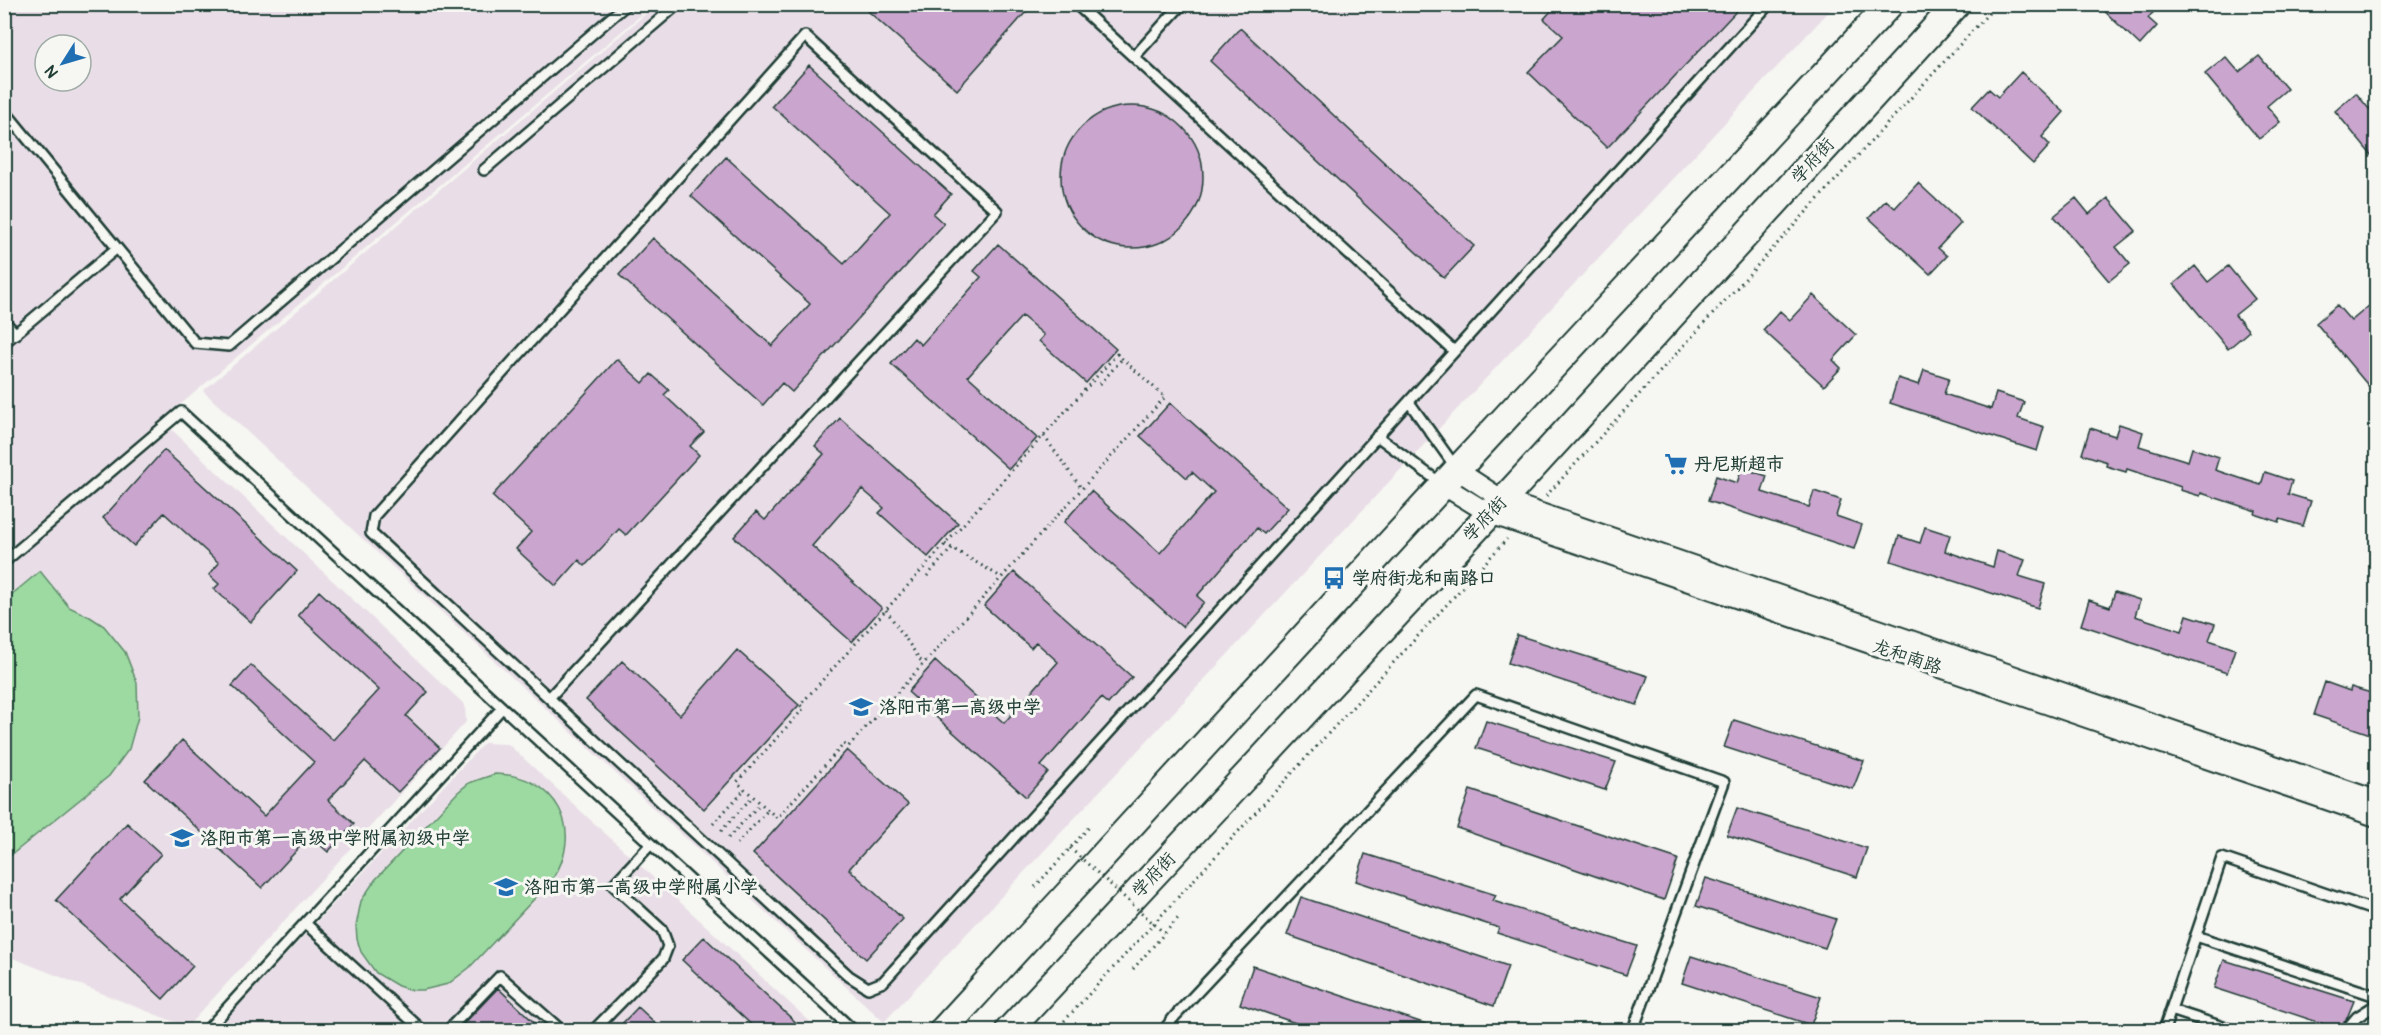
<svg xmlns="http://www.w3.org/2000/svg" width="2381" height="1035" font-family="Pangolin,'LXGW WenKai TC',sans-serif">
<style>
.built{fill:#e9dee7;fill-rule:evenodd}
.green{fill:#9ddaa2;stroke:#5e8c6b;stroke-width:1.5}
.building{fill:#caa5cd;stroke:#1f3d34;stroke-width:1.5}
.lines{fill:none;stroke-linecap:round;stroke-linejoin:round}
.lane-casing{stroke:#1f3d34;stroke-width:14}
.street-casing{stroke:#1f3d34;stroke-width:22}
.secondary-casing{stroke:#1f3d34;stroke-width:30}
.path{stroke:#1f3d34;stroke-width:3;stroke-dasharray:1.5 4.5;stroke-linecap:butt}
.lane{stroke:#f6f6f2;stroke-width:9}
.street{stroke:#f6f6f2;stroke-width:18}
.secondary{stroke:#f6f6f2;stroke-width:26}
.path-bridge{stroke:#1f3d34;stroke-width:3;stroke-dasharray:1.5 4.5;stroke-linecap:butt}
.labels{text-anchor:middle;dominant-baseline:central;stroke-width:6;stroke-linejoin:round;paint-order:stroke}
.street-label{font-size:18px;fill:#1f3d34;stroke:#f6f6f2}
.poi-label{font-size:18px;font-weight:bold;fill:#1f3d34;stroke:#f6f6f2;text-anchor:start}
</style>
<rect width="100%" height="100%" fill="#f6f6f2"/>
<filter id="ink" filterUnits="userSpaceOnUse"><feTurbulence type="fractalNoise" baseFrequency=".0167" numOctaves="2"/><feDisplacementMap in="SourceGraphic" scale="12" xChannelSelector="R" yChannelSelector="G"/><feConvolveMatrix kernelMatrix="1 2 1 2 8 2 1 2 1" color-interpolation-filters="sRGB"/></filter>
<g filter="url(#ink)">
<path class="built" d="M5,5H653L5,553ZM45,45H81V81H45Z
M656,5H1835L884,1022L203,391Z
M170,428L465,705L466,722L187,1027L5,955L4,569Z
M484,743L508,744L819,1030H216Z"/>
<path class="green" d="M40,571L69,607L90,617L104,626L125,652L137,683L138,717L129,749L109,776L5,860V600Z
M495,774C556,774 586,830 552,880L469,968L448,984L423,990H410L398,986L376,973L361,952L357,939L356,926L361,901L375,880L458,792L469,783Z"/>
<path class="building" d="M860,4H1033L957,90Z
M1557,4H1743L1607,148L1528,72L1563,36L1544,19Z
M2097,4H2161L2148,18L2157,26L2140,45Z
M1240,28L1474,246L1444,278L1210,61Z
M2259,56L2287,89L2267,106L2280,122L2259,139L2205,74L2226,57L2239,72Z
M809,65L951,194L933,214L944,224L792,392L782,383L763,405L619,275L653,238L772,346L810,304L691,196L726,157L844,264L890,213L772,106Z
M2021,72L2064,112L2042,137L2050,145L2033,164L1972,107L1989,89L1998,97Z
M2356,93L2369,109L2376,103V161L2335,111Z
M1061 177a71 71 0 1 1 142 0a71 71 0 1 1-142 0Z
M1918,183L1961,223L1938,248L1947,256L1930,274L1869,218L1886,200L1895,208Z
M2076,198L2089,214L2108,198L2136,231L2116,247L2130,264L2109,281L2054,216Z
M998,244L1116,349L1086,383L1039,341L1044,335L1022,316L968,376L1037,438L1009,469L891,364L914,338L921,345L981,277L974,271Z
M2195,266L2208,282L2228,266L2255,299L2235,315L2249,331L2228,349L2174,284Z
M1813,295L1856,335L1833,360L1841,368L1824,386L1763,330L1780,311L1790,320Z
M2337,305L2351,321L2370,305L2376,313V395L2316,323Z
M617,359L643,383L651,374L669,390L664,395L704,432L690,446L699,455L626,535L619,529L585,566L579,560L556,586L516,549L531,532L492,496Z
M1924,370L1949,378L1944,394L1991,409L1996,393L2024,402L2018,418L2044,427L2037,451L1890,403L1898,378L1919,385Z
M1170,403L1288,508L1264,534L1257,528L1197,596L1204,602L1182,627L1064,522L1091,491L1160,553L1214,492L1192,472L1187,478L1140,436Z
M840,418L958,523L928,557L879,513L884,508L862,489L812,546L882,608L852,642L734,537L756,512L765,520L824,454L815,446Z
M2119,424L2143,432L2139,446L2188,461L2192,448L2219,457L2215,470L2261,485L2265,472L2292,481L2288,494L2311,501L2303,526L2280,519L2279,522L2255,514L2256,511L2201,493L2200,496L2180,490L2181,487L2127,469L2126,472L2106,466L2107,462L2082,454L2090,428L2115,436Z
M164,450L297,571L251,622L214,589L219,584L209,575L219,563L164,513L134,546L103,518Z
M1742,468L1767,476L1762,492L1809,507L1814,491L1841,500L1836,516L1862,525L1854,549L1708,501L1716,476L1737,483Z
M1925,527L1950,535L1945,551L1993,567L1997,551L2025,560L2019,576L2045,584L2038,608L1891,561L1899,536L1920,543Z
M1014,572L1132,677L1108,704L1101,698L1041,766L1048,772L1026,797L908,692L935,661L1004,723L1058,662L1036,642L1031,648L984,606Z
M319,591L428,692L406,716L440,748L398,792L365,761L328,800L354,824L328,852L310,836L262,888L145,780L182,740L264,816L314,762L232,686L251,665L333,740L379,690L298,615Z
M2115,592L2140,600L2135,616L2182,631L2187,615L2215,624L2209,640L2235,649L2227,673L2081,625L2089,600L2110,607Z
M1517,635L1648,676L1637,705L1508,663Z
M737,650L799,705L704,809L586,700L622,661L680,715Z
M2325,682L2350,691L2351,687L2371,693L2370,697L2376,700V736L2314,715Z
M1734,720L1864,761L1853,789L1724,747Z
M1486,721L1616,762L1605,790L1476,748Z
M847,750L908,804L849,869L903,919L866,959L753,854Z
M1470,790L1678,859L1664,900L1457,828Z
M1737,808L1867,848L1857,877L1727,835Z
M127,823L161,854L120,899L193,966L163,999L56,900Z
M1365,854L1496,895L1493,901L1637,946L1626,975L1497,933L1499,928L1356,881Z
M1706,878L1836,919L1825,948L1696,906Z
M1301,897L1508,966L1494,1006L1287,935Z
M704,937L804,1030H757L682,960Z
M1691,956L1821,997L1811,1025L1682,983Z
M2224,960L2354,1001L2347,1018L2339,1029L2214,988Z
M1253,966L1438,1028L1437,1030H1316L1240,1004Z
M498,988L542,1030H458Z
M638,1007L663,1030H616Z"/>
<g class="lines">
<g class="lane-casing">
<path id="lane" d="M1076,4L1454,351
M1134,57L1182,4
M4,110L117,248L4,343
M484,170L678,4
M117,248L195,343L229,346L627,4
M4,321L16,334
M1409,402L1456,468
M1377,436L1443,485
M4,562L181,412L853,1030
M549,698L997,211L805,36L374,516L371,533L849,976L868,988L883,982L1769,4
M305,923L422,1030
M2196,936L2376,996
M2171,1010L2232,1030
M207,1030L502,708
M448,1030L500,976L561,1030
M594,1030L663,959L668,946L662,930L613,885L651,844
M1164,1030L1175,1016L1476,695L1724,782L1633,1030
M2164,1030L2222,858L2376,911
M2346,1030L2357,1017L2376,1005"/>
</g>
<g class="street-casing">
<path id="street" d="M1457,470L1503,500L2376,800
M1444,486L1490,514L2376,817"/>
</g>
<g class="secondary-casing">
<path id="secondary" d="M943,1030L1457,470L1890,4
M1009,1030L1503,500L1957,4"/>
</g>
<path class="path" d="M1117,354L1165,397L848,747L844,744L777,818L737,782L804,708L800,705Z
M1100,384L1122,359
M1044,436L1082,489
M1546,496L1997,4
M945,544L1001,577
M927,576L952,548
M886,610L923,664
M713,824L745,789
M721,831L753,796
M728,838L760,804
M737,844L768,810
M1035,887L1091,825
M1133,969L1178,918
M1056,1030L1507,539"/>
<use href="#lane" class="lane"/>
<use href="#street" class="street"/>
<use href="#secondary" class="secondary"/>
<path class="path-bridge" d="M1070,848L1164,933"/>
</g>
</g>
<defs>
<g id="supermarket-bare" transform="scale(1.8)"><path d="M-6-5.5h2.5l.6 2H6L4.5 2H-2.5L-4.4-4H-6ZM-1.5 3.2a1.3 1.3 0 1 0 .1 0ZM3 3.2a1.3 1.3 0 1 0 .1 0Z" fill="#1f6fb2" stroke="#f6f6f2" stroke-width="2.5" paint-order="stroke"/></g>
<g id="bus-bare" transform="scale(1.8)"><path d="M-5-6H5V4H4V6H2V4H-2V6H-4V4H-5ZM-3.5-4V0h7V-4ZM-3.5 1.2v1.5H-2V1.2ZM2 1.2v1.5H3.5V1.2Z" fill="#1f6fb2" stroke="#f6f6f2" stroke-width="2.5" paint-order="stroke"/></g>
<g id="school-bare" transform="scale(1.8)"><path d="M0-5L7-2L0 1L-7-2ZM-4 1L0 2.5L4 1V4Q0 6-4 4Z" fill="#1f6fb2" stroke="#f6f6f2" stroke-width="2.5" paint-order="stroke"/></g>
</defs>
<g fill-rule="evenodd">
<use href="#supermarket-bare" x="1676" y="464"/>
<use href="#bus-bare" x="1334" y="578"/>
<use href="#school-bare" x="861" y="707"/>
<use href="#school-bare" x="182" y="838"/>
<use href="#school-bare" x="506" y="887"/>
</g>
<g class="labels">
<g class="street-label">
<text transform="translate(1813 161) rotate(-48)">学府街</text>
<text transform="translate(1485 519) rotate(-47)">学府街</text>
<text transform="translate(1907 657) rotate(19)">龙和南路</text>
<text transform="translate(1154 875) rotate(-47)">学府街</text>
</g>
<g class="poi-label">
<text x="1694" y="464">丹尼斯超市</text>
<text x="1352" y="578">学府街龙和南路口</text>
<text x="879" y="707">洛阳市第一高级中学</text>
<text x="200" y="838">洛阳市第一高级中学附属初级中学</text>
<text x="524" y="887">洛阳市第一高级中学附属小学</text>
</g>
</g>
<rect width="2381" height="1035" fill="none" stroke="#f6f6f2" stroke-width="24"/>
<rect x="12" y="12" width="2357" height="1011" fill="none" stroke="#1f3d34" stroke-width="2" filter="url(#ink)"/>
<g transform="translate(63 63) rotate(233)"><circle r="28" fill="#f6f6f2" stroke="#a0aca6" stroke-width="1.5"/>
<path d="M0-4.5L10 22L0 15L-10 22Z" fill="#1f6fb2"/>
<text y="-9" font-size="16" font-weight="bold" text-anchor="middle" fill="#1f3d34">N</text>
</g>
</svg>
